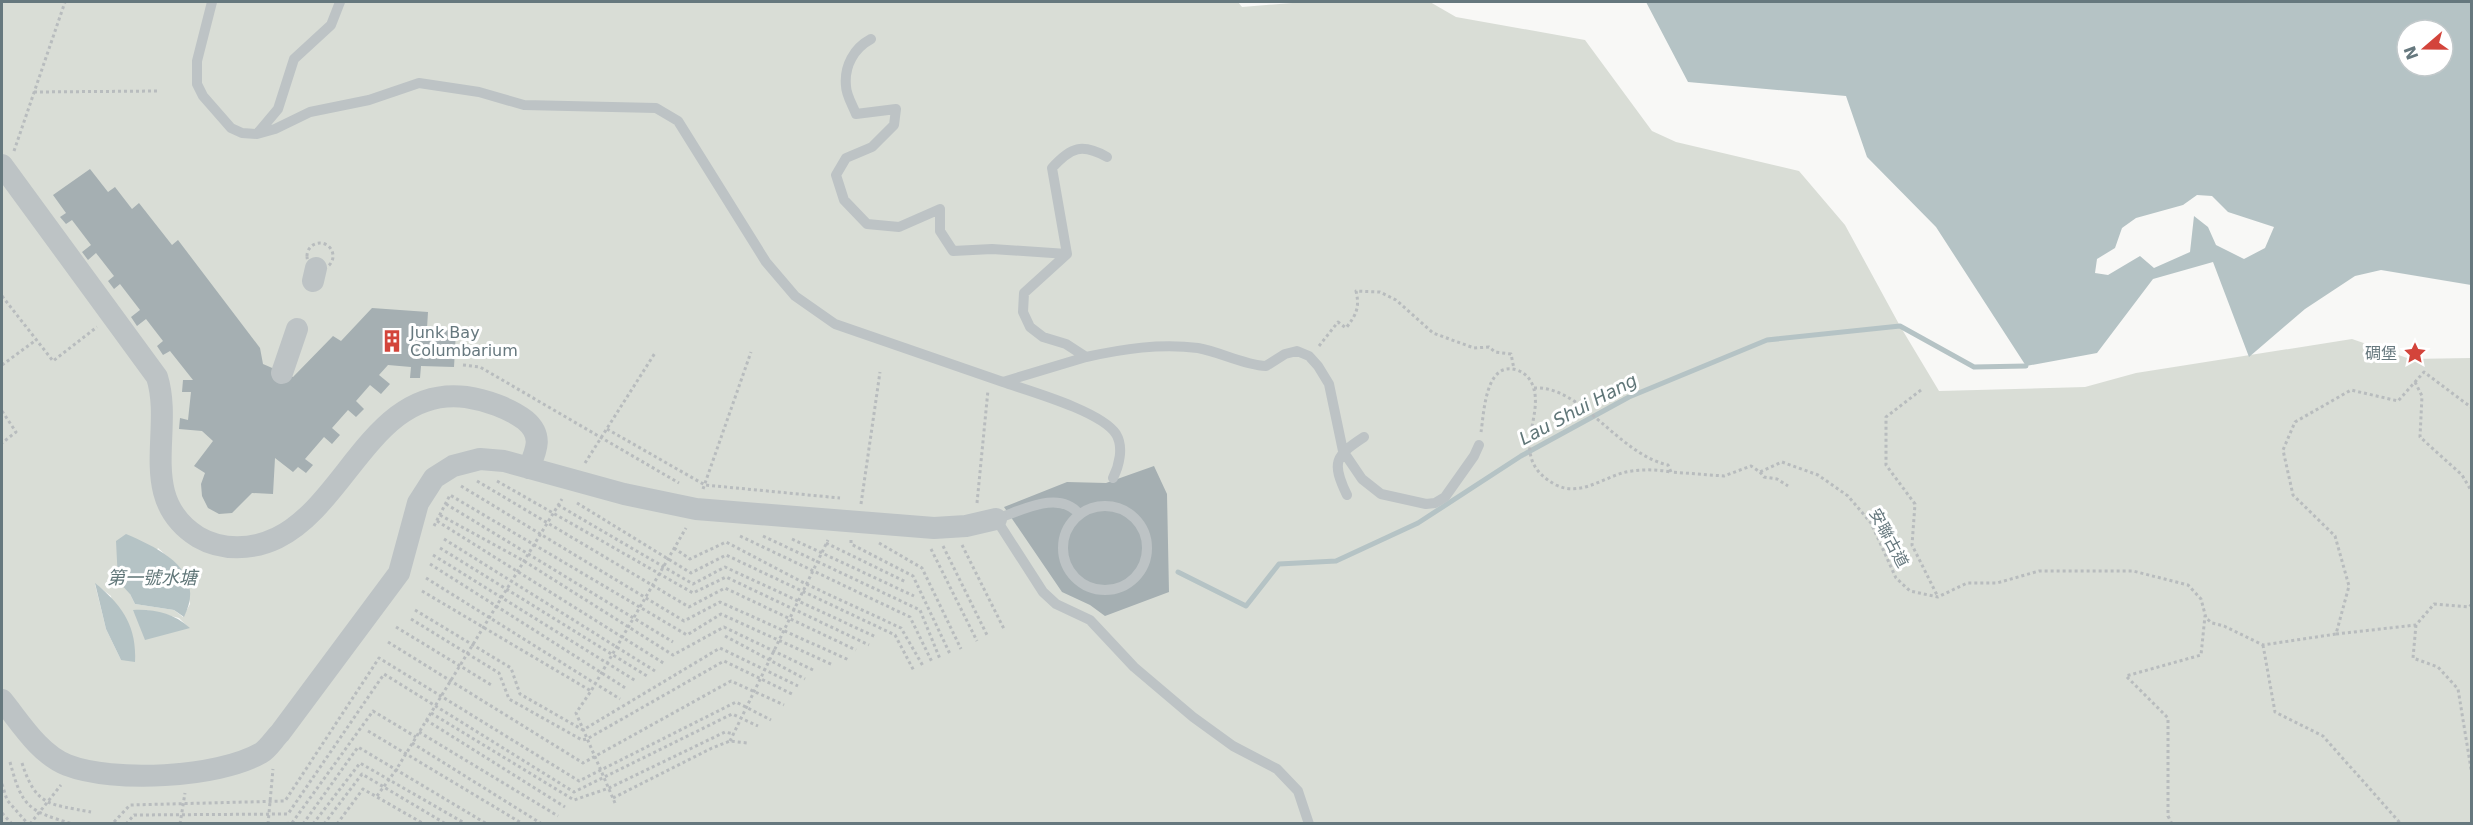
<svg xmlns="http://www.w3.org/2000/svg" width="2473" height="825" font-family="'DejaVu Sans','Noto Sans TC',sans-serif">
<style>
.green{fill:#d9ddd6;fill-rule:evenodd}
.water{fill:#b5c3c5;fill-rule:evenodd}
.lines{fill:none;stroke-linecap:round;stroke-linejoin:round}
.stream{stroke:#b5c3c5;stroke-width:5}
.building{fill:#a5afb2}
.path{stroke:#b8bcbe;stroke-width:3;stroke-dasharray:3 3;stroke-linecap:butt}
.lane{stroke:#bdc3c5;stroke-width:10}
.street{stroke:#bdc3c5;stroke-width:22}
.labels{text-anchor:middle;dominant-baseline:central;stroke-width:6;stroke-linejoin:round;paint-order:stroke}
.poi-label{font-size:16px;fill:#66787e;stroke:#fff;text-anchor:start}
.street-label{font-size:16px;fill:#66787e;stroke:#fff}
.water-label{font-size:18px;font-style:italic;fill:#607678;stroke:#fff}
</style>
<rect width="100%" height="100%" fill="#f8f8f6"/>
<path class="green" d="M2,2H1238L1242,7L1305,2H1430L1456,17L1585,40L1652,131L1676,142L1799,171L1845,225L1900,326L1939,391L2085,387L2136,373L2352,339L2410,359L2471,358V823H2ZM158,548L183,571L190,604L183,617L174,610L135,604L130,594ZM95,584L111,596L121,660L106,629ZM146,610L179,618L189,628L133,611Z"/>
<path class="water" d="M1646,2H2471V285L2381,270L2355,276L2305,309L2249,357L2213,262L2153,279L2097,353L2026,366L1936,227L1867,157L1846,96L1688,82ZM2407,30H2443V66H2407ZM2197,195L2212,196L2228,212L2274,227L2265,248L2244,259L2216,245L2208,227L2194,216L2190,252L2154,268L2140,256L2108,275L2095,273L2097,259L2115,248L2122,228L2136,218L2183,205Z
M126,534C161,549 207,571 184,617L174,610L135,604L130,594L118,581L116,541Z
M95,583C122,605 137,626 135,662L121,660L106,629Z
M133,610C155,609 173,613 190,628L145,640Z"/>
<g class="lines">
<path class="stream" d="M1178,572L1246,606L1279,564L1336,561L1418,523L1521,456L1629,397L1767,340L1900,326L1974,367L2026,366"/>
</g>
<path class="building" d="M90,169L108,192L115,187L132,209L139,203L172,245L178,240L260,348L263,364L293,377L333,336L341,341L372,308L428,312L427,328L456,331L454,367L421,366L420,378H410L411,367L388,365L379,375L390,384L381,394L370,385L356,401L364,409L356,417L348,410L332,428L340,435L332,444L324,437L305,459L313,465L306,473L298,467L293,472L275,458L273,494L252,493L232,513L219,514L208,508L202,496L201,484L205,473L194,466L213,441L202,431L179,429L180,418L188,420L191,392H182L183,380H193L170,351L163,355L157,346L163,341L146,319L137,326L131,317L140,310L120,284L114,289L108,281L114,276L96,253L88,260L82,252L91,245L72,220L66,224L60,217L66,213L53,195Z
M1154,466L1167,494L1169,592L1105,616L1090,605L1062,592L1004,507L1067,482L1106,483Z"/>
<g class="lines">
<path class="path" d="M34,92L160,91
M14,151L65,2
M307 256a13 13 0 1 1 26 0a13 13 0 1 1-26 0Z
M2,296L53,361L97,327
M1319,346L1338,322L1346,328C1356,315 1360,308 1356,291L1380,292L1396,300L1433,333L1474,348L1489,347L1495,352L1511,354L1514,369
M2,365L36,340
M463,365L480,367L679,483
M2415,382L2422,396L2420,437L2462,475L2472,492
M1534,388C1581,385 1618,454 1668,465L1671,472L1724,476L1751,466L1760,472L1782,462L1818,475L1848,496L1871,523L1896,578L1910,591L1938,597L1967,583H1997L2039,571H2133L2188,585L2201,599L2206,618L2212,623L2224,626L2263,645L2336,634L2349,586L2335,536L2293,495L2283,450L2295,422L2351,390L2398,401L2424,372L2472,408
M1921,390L1886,417V465L1915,504L1912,545L1938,597
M2,411L16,432L2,443
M607,429L705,485L840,498
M1481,432C1484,414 1485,360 1517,370C1525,373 1530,378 1533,386C1545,419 1506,458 1556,485C1579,496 1600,480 1622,473C1637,469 1655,469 1671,472
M585,463L655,353
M1760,472L1764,477L1777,479L1788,486
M477,481L689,607L725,588L856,650
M497,481L693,593L726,577L869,645
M461,486L684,621L720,602L849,660
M703,489L751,352
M577,503L691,573L726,555L895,635L914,671
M977,503L988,390
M446,504L673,642
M861,504L880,372
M558,505L693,584L725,567L876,637
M440,515L524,561L673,655L724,627L813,670
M437,521L665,664
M434,526L450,495L687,635L721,614L833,665
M740,536L910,617L932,662
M763,536L920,610L940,659
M444,539L655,671
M792,539L914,596
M851,540V544L913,576L950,654
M826,543L906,582
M879,543L922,568L961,649
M962,545L1004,629
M943,546L988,637
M440,548L647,676
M674,548L690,559L726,542L806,584L901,628L923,666
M931,549L977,641
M433,555L636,681
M430,564L627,689
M426,578L620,699
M422,591L591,691
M415,610L511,668L520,694L583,730L720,648L798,686
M411,619L499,673L509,699L582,740L587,739L724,661L792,694
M2416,625L2413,658L2438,667L2458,689L2472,775
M396,627L493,686
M2336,634L2416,625L2434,604L2469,607L2472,604
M725,636L805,679
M388,642L583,763L731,681L784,705
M2263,645L2275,712L2323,736L2401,824
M431,713L574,800L609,788L725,732L734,734
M426,720L565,807
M368,731L523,824
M419,732L558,816
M730,741L828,540
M412,743L542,824
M10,762C22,807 28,811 73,824
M22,763C36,807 50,804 91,812
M2,784L7,800L28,824
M377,796L396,770L562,499
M613,798L712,748L730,741L747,743
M615,803L576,713L591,691L686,528
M2,813L12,824
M114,822L130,805L285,801L379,658L579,781L736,702L771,720
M30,824L61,785
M126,824L134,815L288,814L384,674L574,792L732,714L758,726
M180,824L185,793
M268,824L273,769
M280,824L292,823L373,711L416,737
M303,824L358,747L487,824
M313,824L360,763L466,824
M324,824L362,774L446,824
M337,824L363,789L424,824
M2172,824L2168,816V718L2126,676L2201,655L2205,616"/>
<path class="lane" d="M212,2L197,61V84L203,96L231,128L242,133L257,134L275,129L310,112L369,100L419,83L479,92L524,105L656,108L678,121L766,262L795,296L835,324L1003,382
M871,39C854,48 844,66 846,86C846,95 853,106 856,114L896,109L894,125L872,147L846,158L836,175L844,200L867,224L899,227L940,209V231L953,251L992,249L1067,254L1024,293L1023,312L1030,327L1043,337L1066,344L1086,357L1003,382C1029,391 1101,411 1116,434C1124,447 1119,466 1113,478
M257,134L278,109L294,59L331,25L340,2
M1067,254L1052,168C1071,147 1082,143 1107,157
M1086,357C1123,349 1160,343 1198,348C1221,352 1243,365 1266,366L1285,354L1297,351L1309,356L1318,366L1329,384L1343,451L1362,479L1381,494L1426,504L1435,503L1445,497L1474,456L1479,445
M1347,495C1331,462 1335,456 1364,437
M1063 548a42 42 0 1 1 84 0a42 42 0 1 1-84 0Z
M1079,514C1059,489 1021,511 996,519L1043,592L1056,604L1090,620L1134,667L1193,717L1233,746L1277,769L1298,791L1309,824"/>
<path class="street" d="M2,165L157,377C174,431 136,498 198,537C222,551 252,550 277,538C347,504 374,385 466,397C486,400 509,408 525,420C543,435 537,449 529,468
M313,281L316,268
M282,373L297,329
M2,700C20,722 39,754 67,765C113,783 217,778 261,753C268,749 274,739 280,733L399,573L418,503L434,478L453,466L480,459L504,461L624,494L696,509L934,528L966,526L996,519"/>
</g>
<defs>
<g id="building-bare" transform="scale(1.8)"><path d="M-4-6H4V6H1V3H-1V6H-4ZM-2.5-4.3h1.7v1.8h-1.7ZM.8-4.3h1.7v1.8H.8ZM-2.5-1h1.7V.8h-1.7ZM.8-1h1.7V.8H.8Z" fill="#d3443b" stroke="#fff" stroke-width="2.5" paint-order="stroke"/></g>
<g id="sight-bare" transform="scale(1.8)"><path d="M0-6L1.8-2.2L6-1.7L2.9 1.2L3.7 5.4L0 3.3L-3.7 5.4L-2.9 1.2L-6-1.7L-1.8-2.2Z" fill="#d3443b" stroke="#fff" stroke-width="2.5" paint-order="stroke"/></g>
</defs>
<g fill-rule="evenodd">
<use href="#building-bare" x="392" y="341"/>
<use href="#sight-bare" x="2415" y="353"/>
</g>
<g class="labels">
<g class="poi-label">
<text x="410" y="332">Junk Bay<tspan x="410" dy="18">Columbarium</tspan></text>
<text x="2397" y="353" text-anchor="end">碉堡</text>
</g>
<g class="street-label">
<text transform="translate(1889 538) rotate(62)">安聯古道</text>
</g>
<g class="water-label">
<text transform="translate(1578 409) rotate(-28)">Lau Shui Hang</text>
<text x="152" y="577">第一號水塘</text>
</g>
</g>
<rect width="2473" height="825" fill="none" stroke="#66787e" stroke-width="6"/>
<g transform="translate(2425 48) rotate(250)"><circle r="28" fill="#ffffff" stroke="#c2c9cb" stroke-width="1.5"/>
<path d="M0-4.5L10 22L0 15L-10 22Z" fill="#d3443b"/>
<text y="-9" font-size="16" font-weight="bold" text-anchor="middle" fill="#66787e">N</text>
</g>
</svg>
